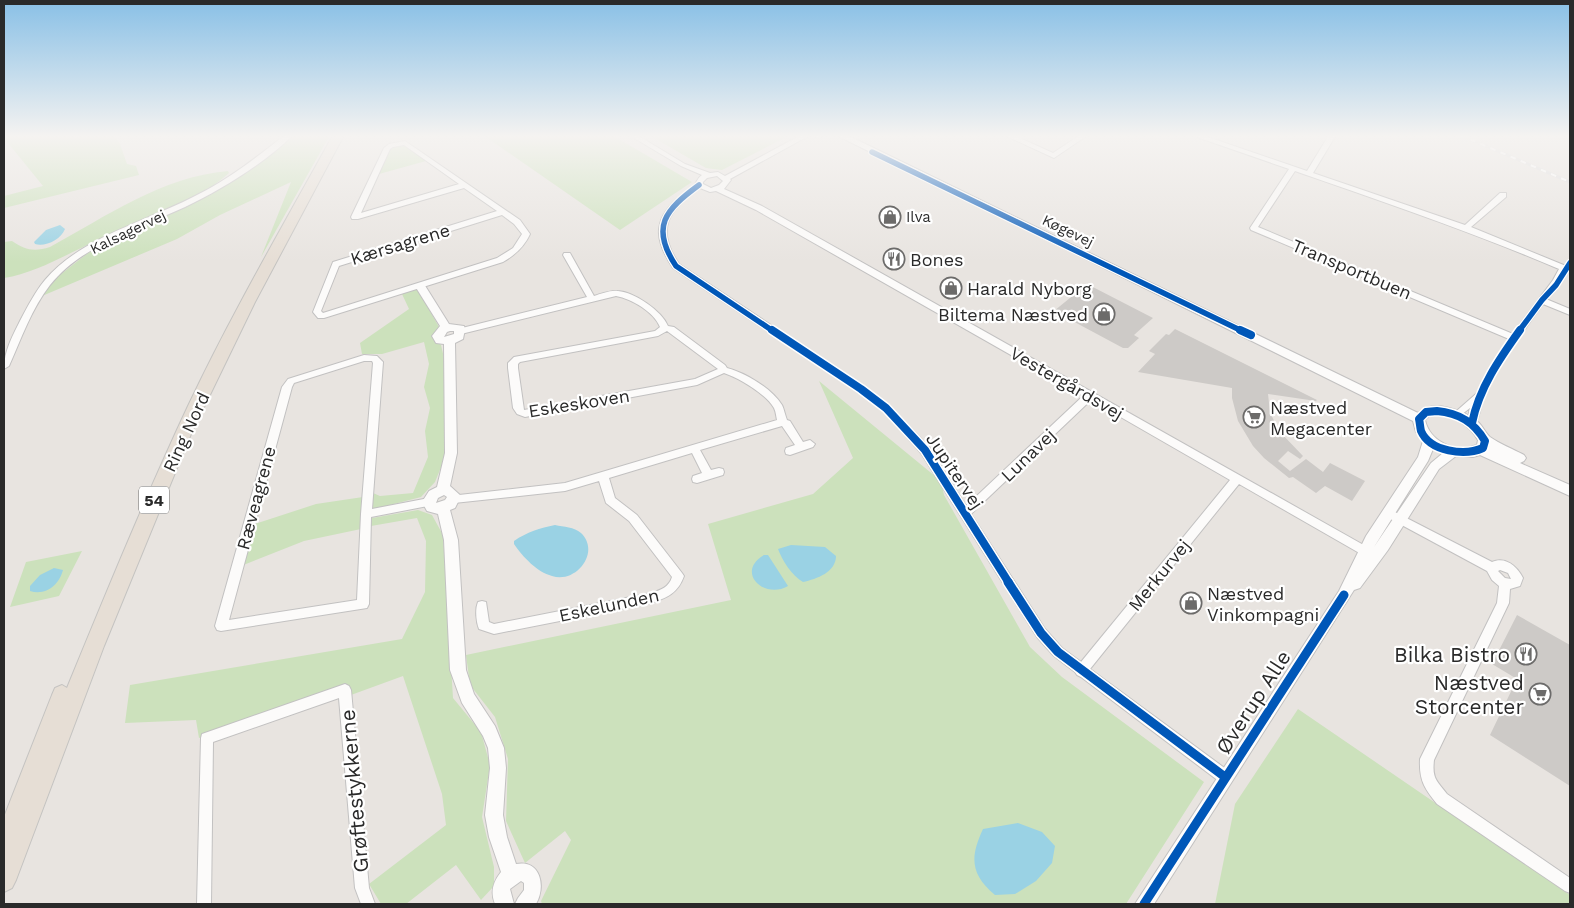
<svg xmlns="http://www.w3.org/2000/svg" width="1574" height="908" font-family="'Work Sans',sans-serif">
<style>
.green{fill:#cce1bc}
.water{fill:#9ad2e4}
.building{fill:#cdcac7}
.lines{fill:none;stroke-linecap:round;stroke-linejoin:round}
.minor-casing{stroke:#c2c1c1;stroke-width:2}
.tertiary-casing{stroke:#c2c1c1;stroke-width:2}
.trunk-casing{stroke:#c4c3c1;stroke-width:2}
.minor{fill:#fcfbfa;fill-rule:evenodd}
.tertiary{fill:#fcfbfa;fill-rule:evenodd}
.trunk{fill:#e6ded5;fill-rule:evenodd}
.rail-casing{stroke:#deddde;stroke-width:3}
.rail{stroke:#fff;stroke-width:2;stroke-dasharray:5.5;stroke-linecap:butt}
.cycleway-far2-casing{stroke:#fff;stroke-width:8}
.cycleway-far1-casing{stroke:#fff;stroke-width:11}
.cycleway-casing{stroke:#fff;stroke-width:12}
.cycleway-far2{stroke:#0057b8;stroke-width:5.5}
.cycleway-far1{stroke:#0057b8;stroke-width:8}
.cycleway{stroke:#0057b8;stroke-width:9}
.labels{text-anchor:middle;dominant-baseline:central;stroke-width:4.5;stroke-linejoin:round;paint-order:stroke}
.far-poi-label{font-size:15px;fill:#2a2a2a;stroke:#fff;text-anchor:start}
.far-street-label{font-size:15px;fill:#2a2a2a;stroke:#fff}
.shield{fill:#fff;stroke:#6a6a6a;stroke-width:1}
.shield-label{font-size:16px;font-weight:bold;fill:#2a2a2a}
.street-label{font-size:18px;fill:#2a2a2a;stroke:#fff}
.poi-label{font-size:18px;fill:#2a2a2a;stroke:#fff;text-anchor:start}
.near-poi-label{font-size:21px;fill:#2a2a2a;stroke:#fff;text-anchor:end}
.near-street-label{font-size:21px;fill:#2a2a2a;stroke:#fff}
</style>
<rect width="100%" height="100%" fill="#e8e4e0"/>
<path class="green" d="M4,135H72L74,138L88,135H114L120,144L127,164L136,166L139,175L4,208V196L43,186L4,138Z
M292,135H330L261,257L291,182L220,215L177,239L42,296L52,281L88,253L111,239L201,198Z
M483,135H612L692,182L620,230Z
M649,135H790L722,170L706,168Z
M404,144L426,161L379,174C385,157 384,146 404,144Z
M228,171L229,173C194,205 139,222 96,241C67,254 36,273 4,278V242L12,241C25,250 34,252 50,247C107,216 161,177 228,171Z
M417,288L439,327L434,333L433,339L441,345L445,362L446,455L435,482L421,497L371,510L373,493L380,496L413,493L428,457L425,431L430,408L424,387L429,364L424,342L382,354H362L360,343L409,309L402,294Z
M819,381L941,481L944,495L1030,647L1062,677L1204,782L1126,904H542L541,901L571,840L565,831L525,863L506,821L508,759L495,717L470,685L466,655L731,600L708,524L813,494L853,458Z
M363,497L361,529L304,541L241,566L252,525L316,504Z
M418,510L432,515L443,535L453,698L481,732L490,765L482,817L494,867V886L481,900L456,865L406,904H381L369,884L446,825L442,794L403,676L351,695L348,686L199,738L196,720L125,723L130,685L402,639L425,592L426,541L417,518L371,526L372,518Z
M82,551L59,596L10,607L26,562Z
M1298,709L1570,895V904H1215L1235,804Z"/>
<path class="water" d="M60,225L65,229C61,240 45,247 35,244L34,242L46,230Z
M555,525C564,527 574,527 581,533C601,552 576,584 552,576C537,572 523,557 514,544V541C527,532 540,528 555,525Z
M791,545L825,547L836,556C836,572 817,579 803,582C792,576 782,560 778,549Z
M764,555H768L788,586C764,600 735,572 764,555Z
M54,568L63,570C59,585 46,596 30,591V586L40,575Z
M1018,823L1042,832L1055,846L1052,863L1036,881L1015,894L995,895C970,874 970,857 983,829Z"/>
<path class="building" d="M1087,284L1153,318L1134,335L1139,338L1128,348H1123L1054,311Z
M1175,329L1317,400L1316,401L1268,394L1270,412L1275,423L1281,433L1303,456L1300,459L1288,451L1278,461L1290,471L1306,459L1323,472L1330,463L1365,481L1352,501L1325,486L1316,493L1293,477L1289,478L1264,458L1253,446L1238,421L1232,398V388L1138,372L1155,354L1149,351L1166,334L1169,335Z
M1517,615L1570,645V786L1490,735L1517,679L1492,664Z"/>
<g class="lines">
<g class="minor-casing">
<path id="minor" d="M285,135H293C265,163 221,190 185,207C140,228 83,244 50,285C32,308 21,339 9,366L4,369C4,351 13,335 21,319C28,306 35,292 45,280C81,237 148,221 197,195C229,179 257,157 285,135Z
M629,135H637L685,164L710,173L718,172L725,176L801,135H810L730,179L731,180L724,189L762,206L1376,552L1378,555L1376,558L1372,560L1368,558L1239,484L1090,669L1230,772L1232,777L1230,782L1225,784L1220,782L1081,677L1077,675L1075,672L1054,656L1037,637L921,453L883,410L858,391L673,268C656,242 651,222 677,199C681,195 693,188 695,184C698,180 697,179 702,175L681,166ZM717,176L723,181L719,185L711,188L703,184V182L707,178ZM700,188L710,192L716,191L756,210L1083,396L966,506L929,447L889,406L864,387L679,264C655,229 668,210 700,188ZM1091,400L1230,480L1081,662L1062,648L1045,629L971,514Z
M1004,135H1013L1053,153L1080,135H1088L1054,158Z
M1191,135H1202L1307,171L1329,135H1336L1313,173L1465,225L1500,193H1506V197L1471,227L1566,266L1567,268L1559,284L1546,299L1570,309V315L1543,304C1522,332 1502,360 1486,392C1481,403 1480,415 1475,426H1469L1467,423L1470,408L1457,418L1452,415L1477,393L1509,339L1251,230L1250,228L1289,169ZM1295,171C1384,202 1472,232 1559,269L1553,280L1513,334L1258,227Z
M405,141L520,220L530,234C524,247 515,255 503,262L324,318H318L313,312L333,262L497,211L464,188L358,219H352L351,217L384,148L389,144ZM404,145L459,184L361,213L390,149L393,147ZM502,215L514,224L522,234L513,248L497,258L323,313L321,311L339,266Z
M564,253H570L594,296C601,294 610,290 618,291C634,292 662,311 668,326L674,327L725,365L727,368C746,373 771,388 782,405C784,409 785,415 787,420L790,421L803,442L810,440L815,444L813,447L790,455L786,454L785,451L786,448L795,445L782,426L700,450L711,470L719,468L723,469L724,472L723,475L697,483L693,482L692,479L693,476L702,473L692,453L609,478L615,498L637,515L682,573L684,576C678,593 667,598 651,603L494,634L479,629C476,622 475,609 478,602L482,601L486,602L489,622L494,624L651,593C661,590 669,587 672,577L629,521L606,503L599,481L565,491L454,503L450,502L449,499L450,496L565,483L777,420C776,416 776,412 774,408C766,394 739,378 724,373L697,385L525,417L517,414L513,408L508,368V363L514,357L655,331L660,327C654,312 632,299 616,296L461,334L458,333L457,331L458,329L587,297L563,255ZM667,331L718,369L695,379L524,410L518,368V364L520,362L658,336Z
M364,355L377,356L383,362L372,509L429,498L433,499L434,502L433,505L371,517L369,604L367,608L221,631L217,630L215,626L282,387L288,379ZM364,361H372L373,363L361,514L357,600L229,620L292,387L294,383Z
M1389,509L1492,562C1505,556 1517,566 1523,578L1520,586L1510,589L1509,603L1434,760C1432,778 1436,780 1447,794L1570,878V893L1565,891L1437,804C1424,788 1419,780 1420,759L1497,603L1499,586L1492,580L1487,571L1385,516L1384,513L1385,510ZM1500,570L1508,573L1511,579L1505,578L1498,571Z
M345,684L349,686L351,690L369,888L375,904H361L355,888L339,698L213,742L211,904H197L201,738L202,734Z"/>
</g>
<g class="tertiary-casing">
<path id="tertiary" d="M808,135H824L820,138Z
M836,135H847L1418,413C1432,399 1464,410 1478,422C1483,426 1485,433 1490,437C1500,444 1513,449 1524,455L1526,458L1524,461L1520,463L1570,485V496L1480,455L1473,457L1456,456L1439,469L1388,550L1360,588L1354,590L1154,904H1135L1339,591L1366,536L1418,457L1423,441L1416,432L1413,421ZM1437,415C1455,417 1469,424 1478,440L1477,445C1456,454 1430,442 1425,420L1429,416ZM1433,449L1443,453L1431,463L1374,547L1428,461Z
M420,283L424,284L449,324L464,326L465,329L463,339L455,343L457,453L450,486L461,496L455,508L450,510L458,540L466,670L474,694L495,726L504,748L506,768L503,815L507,837L516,864C541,859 546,887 536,904H515L518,898L524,890V883L521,881L510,889L514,904H495C490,892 493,882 501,872L489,837L485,815L490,768L488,748L483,736L462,703L450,670L444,540L438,514L427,511L422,502L429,491L437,487L445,453L444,344L436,343L432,336L440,326L415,286ZM450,331H454V334L444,337L447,332ZM444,495L447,497L445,500L436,503L438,498Z"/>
</g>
<g class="trunk-casing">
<path id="trunk" d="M333,135H344L255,302L191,434L104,646L16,880L12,888L4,892V817L52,695L55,688L62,685L67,688C106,593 145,498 188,406C232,313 284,224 333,135Z"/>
</g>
<use href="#minor" class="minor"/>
<use href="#tertiary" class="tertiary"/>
<use href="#trunk" class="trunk"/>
<g class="rail-casing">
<path id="rail" d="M1460,135L1570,182"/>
</g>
<use href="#rail" class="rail"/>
<g class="cycleway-far2-casing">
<path id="cycleway-far2" d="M872,152L1242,331
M699,185C665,210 650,227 676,266L773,331
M1519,331L1542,300L1556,285L1570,263"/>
</g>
<g class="cycleway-far1-casing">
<path id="cycleway-far1" d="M772,330L861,389L886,408L925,450L1009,583
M1240,330L1251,335
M1437,411C1459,413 1474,422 1485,441L1483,448C1465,456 1430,452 1421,431C1420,427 1420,423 1419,419L1426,412Z
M1472,423C1479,388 1500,358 1520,330"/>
</g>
<g class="cycleway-casing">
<path id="cycleway" d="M1008,582L1041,633L1058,652L1225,777
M1144,904L1344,595"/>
</g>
<use href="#cycleway-far2" class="cycleway-far2"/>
<use href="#cycleway-far1" class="cycleway-far1"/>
<use href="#cycleway" class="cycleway"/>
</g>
<linearGradient id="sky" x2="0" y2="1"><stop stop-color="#89c0e6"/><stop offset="0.52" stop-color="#f5f3f1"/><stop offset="1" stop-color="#f5f3f1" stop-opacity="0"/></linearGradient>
<rect width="1574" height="262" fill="url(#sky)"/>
<defs>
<g id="shop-ring" transform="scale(1.125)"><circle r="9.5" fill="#fff" stroke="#6c6b6a" stroke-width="1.5"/><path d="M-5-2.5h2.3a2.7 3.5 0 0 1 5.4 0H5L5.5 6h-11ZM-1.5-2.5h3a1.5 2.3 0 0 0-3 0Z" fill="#6c6b6a"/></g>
<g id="restaurant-ring" transform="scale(1.125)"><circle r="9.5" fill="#fff" stroke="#6c6b6a" stroke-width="1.5"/><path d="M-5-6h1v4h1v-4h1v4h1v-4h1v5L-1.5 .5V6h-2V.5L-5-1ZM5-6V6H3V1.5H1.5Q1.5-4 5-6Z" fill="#6c6b6a"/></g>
<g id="supermarket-ring" transform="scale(1.125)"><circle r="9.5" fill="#fff" stroke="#6c6b6a" stroke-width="1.5"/><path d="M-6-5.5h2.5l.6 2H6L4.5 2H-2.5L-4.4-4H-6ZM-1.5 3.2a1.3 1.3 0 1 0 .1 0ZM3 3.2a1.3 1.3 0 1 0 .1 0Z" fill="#6c6b6a"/></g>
</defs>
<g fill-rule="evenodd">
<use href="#shop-ring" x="890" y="217"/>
<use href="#restaurant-ring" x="894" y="259"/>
<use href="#shop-ring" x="951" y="288"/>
<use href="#shop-ring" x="1104" y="314"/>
<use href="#supermarket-ring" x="1254" y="417"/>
<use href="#shop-ring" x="1191" y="603"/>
<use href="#restaurant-ring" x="1526" y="654"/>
<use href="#supermarket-ring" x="1540" y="694"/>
</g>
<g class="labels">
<g class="far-poi-label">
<text x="906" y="217">Ilva</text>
</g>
<g class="far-street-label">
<text transform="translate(1068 231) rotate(26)">Køgevej</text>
<text transform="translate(128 232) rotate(-26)">Kalsagervej</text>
</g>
<rect class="shield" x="139" y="486.5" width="30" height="27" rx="4"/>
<g class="shield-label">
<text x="154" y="500">54</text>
</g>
<g class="street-label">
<text transform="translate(400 244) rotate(-17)">Kærsagrene</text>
<text transform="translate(1352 269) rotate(23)">Transportbuen</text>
<text transform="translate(1067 383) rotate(30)">Vestergårdsvej</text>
<text transform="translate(579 403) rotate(-9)">Eskeskoven</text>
<text transform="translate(186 432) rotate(-65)">Ring Nord</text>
<text transform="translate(1028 455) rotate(-44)">Lunavej</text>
<text transform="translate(955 471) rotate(56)">Jupitervej</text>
<text transform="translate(256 498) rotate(-75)">Ræveagrene</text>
<text transform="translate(1159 575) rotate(-51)">Merkurvej</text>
<text transform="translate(609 605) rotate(-12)">Eskelunden</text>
</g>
<g class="poi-label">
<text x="910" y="259">Bones</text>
<text x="967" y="288">Harald Nyborg</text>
<text x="1088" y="314" text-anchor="end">Biltema Næstved</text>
<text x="1270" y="407">Næstved<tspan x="1270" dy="21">Megacenter</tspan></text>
<text x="1207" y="593">Næstved<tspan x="1207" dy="21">Vinkompagni</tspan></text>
</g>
<g class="near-poi-label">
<text x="1510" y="654">Bilka Bistro</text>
<text x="1524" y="682">Næstved<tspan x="1524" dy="24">Storcenter</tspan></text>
</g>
<g class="near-street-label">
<text transform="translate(1253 702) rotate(-57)">Øverup Alle</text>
<text transform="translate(354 791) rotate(-95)">Grøftestykkerne</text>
</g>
</g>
<rect width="1574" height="908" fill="none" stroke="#2a2a2a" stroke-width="10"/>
</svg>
